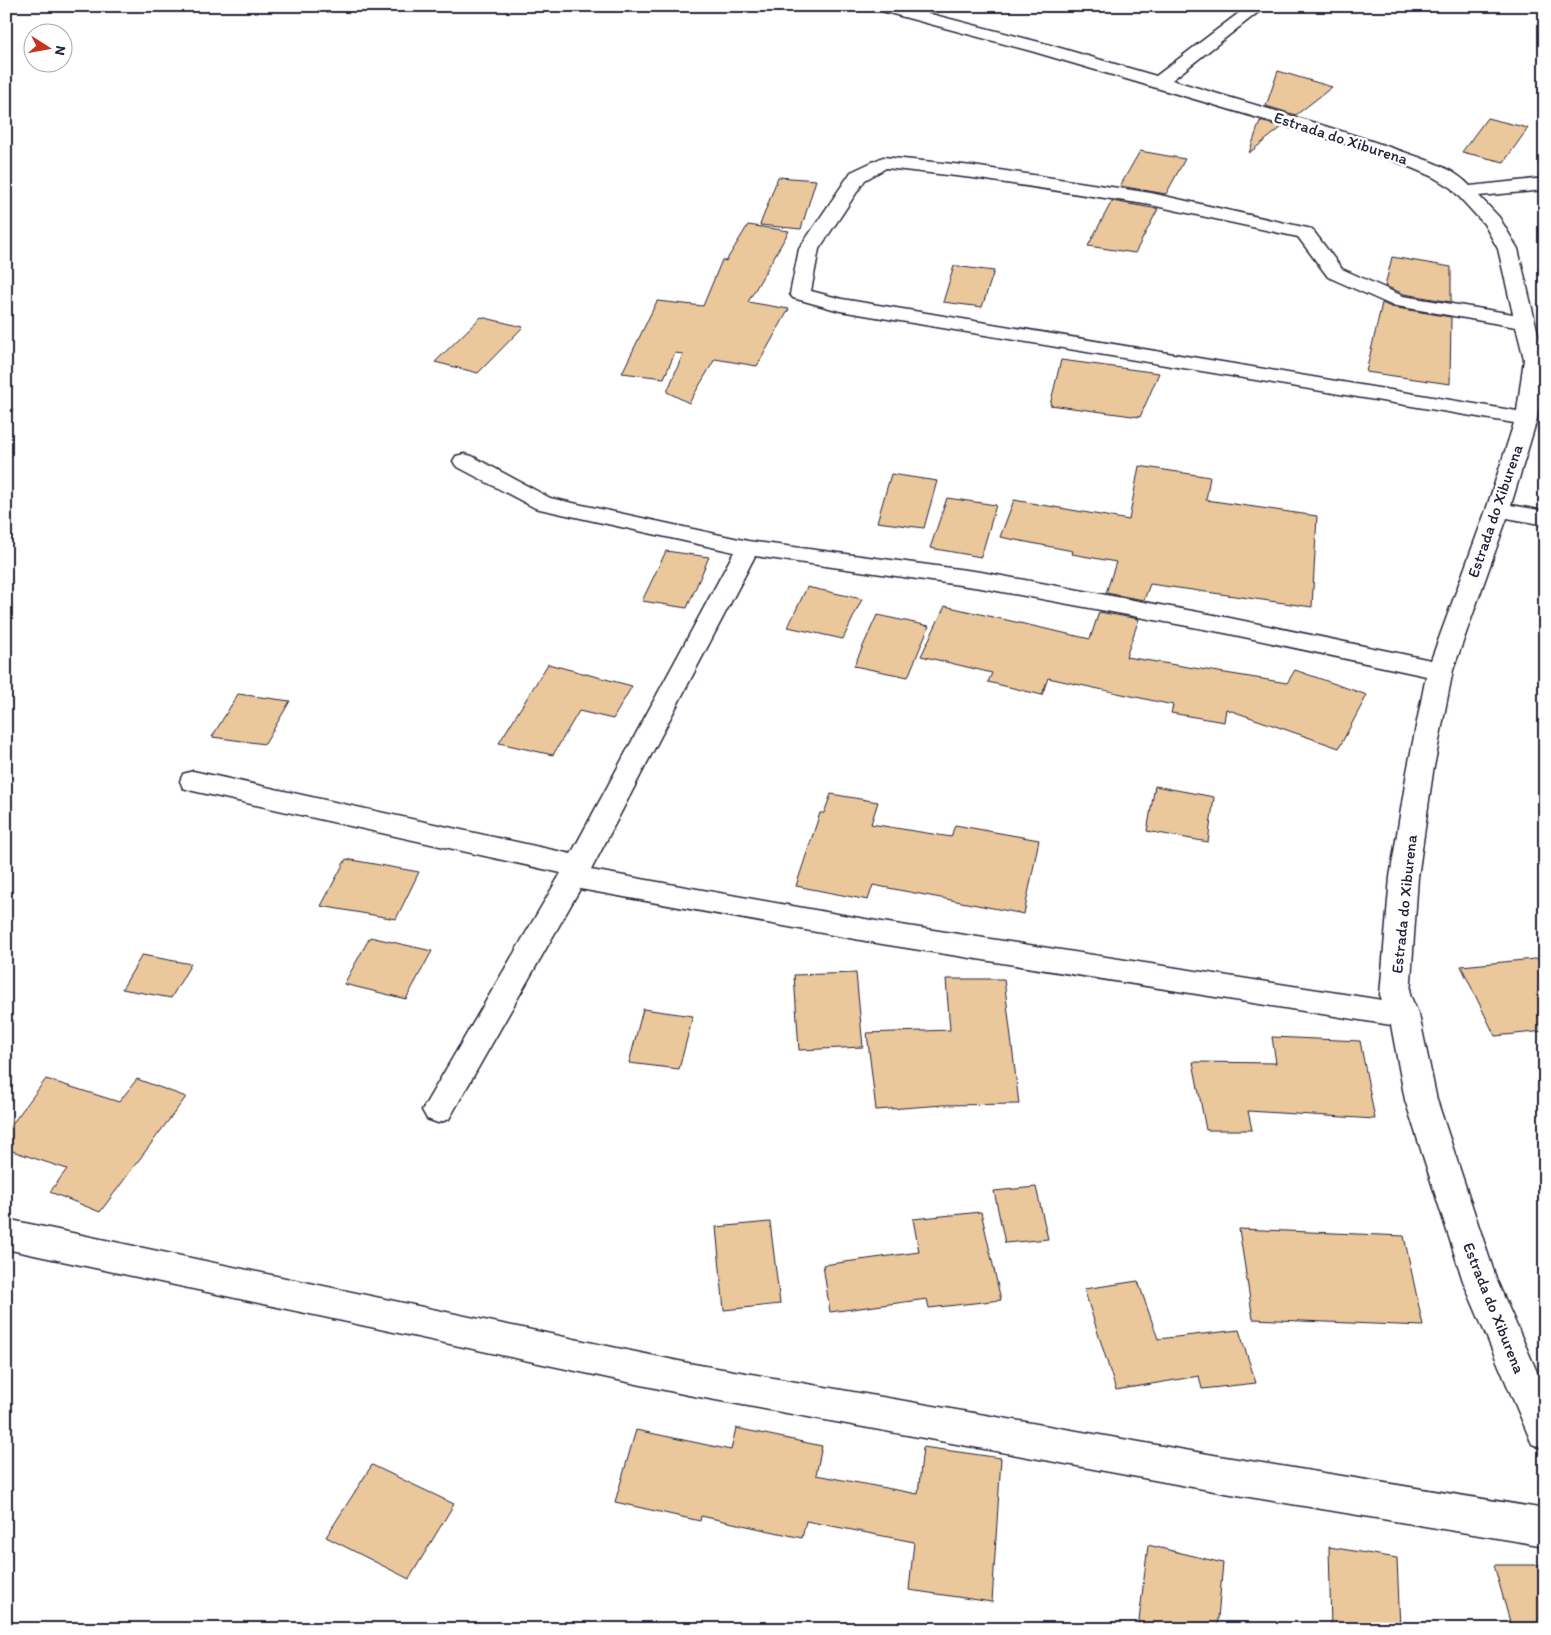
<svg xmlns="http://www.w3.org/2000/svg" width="1551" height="1635" font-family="Itim,sans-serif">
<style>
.building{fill:#ebc79c;stroke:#22223b}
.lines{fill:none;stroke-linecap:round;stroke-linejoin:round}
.street-casing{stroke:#22223b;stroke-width:3}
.street{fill:#fff;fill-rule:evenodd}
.labels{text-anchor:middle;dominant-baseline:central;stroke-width:5;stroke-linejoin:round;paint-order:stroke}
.street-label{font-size:16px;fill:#22223b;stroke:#fff}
</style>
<rect width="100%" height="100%" fill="#fff"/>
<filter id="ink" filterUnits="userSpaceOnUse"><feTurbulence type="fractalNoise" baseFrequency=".02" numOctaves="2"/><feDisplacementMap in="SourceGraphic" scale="10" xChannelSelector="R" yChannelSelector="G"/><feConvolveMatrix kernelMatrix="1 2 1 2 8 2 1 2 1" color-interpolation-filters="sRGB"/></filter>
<g filter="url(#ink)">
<path class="building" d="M1278,71L1332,87L1296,115L1266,106Z
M1487,118L1528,128L1504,162L1462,152Z
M1260,121L1282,127L1249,153Z
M1140,151L1185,159L1166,194L1120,186Z
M778,177L816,180L801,229L760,225Z
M1112,201L1158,209L1135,253L1088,246Z
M748,225L789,231L748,302L789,309L757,366L715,359L689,403L667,392L683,354L675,353L664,378L622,373L657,301L703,306L722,260L726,261Z
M1392,257L1451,267V302L1404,294L1385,286Z
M954,266L994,271L982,307L943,302Z
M1382,303L1391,307L1451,317L1450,384L1366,372Z
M481,317L523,327L478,373L435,362Z
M1061,360L1159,373L1140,417L1050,405Z
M1139,466L1210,477L1206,500L1317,516L1312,607L1150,584L1144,600L1106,593L1116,562L1072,554L1073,551L1000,537L1014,500L1129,520Z
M891,474L937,481L924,528L877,522Z
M947,498L996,505L981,557L930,548Z
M666,551L709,557L687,608L642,601Z
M807,587L862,599L843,639L788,627Z
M945,606L1090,639L1099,612L1139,619L1126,657L1287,683L1295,670L1367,695L1339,748L1226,709L1224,722L1171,713L1173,705L1048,678L1042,695L988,682L992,673L921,656Z
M877,615L929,626L908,677L854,666Z
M548,664L632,686L613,719L579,711L553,755L499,743Z
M238,694L290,701L265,744L212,737Z
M1155,786L1214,797L1208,842L1147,831Z
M831,794L878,802L871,824L951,837L955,825L1039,840L1024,914L873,885L868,900L796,886L820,813H824Z
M346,859L419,872L396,919L321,906Z
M370,937L432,951L406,999L344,984Z
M142,955L191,964L171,998L122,989Z
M1545,958V1031L1495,1036L1461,966Z
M856,973L863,1047L799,1050L794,975Z
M946,979H1004L1019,1104L943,1105L876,1110L867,1033L950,1030Z
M643,1009L693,1016L679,1069L629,1063Z
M1272,1037L1360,1041L1375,1119L1248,1111L1252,1130H1206L1193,1062L1276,1063Z
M46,1079L119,1102L137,1079L186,1097L100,1212L50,1192L67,1169L6,1149V1132Z
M1036,1187L1048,1239L1005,1243L994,1191Z
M981,1212L1001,1300L929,1308L927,1299L830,1312L823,1265L919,1252L913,1219Z
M770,1222L780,1304L724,1310L716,1227Z
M1239,1229L1404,1236L1423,1326L1253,1319Z
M1138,1281L1158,1339L1239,1330L1256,1383L1202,1389L1199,1376L1116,1390L1084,1289Z
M736,1428L822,1446L816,1475L918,1494L923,1447L1001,1458L992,1602L909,1590L914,1542L806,1521L802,1538L701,1516L700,1521L615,1502L636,1430L731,1450Z
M372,1465L454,1504L409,1579L326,1537Z
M1148,1545L1223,1563L1217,1629H1138Z
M1329,1547L1397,1558L1400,1629H1331Z
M1494,1565H1545V1629H1512Z"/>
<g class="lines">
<g class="street-casing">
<path id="street" d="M872,6H900L1043,43L1156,76L1248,6H1266L1172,80C1246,103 1322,123 1395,149C1420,158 1452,166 1470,186L1545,178V190L1479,196L1499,217L1518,249L1544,359V378L1537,419L1511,505L1545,511V525L1507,518L1453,670L1433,772L1418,877L1410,995L1419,1015L1437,1100L1497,1281L1545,1390V1449L1532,1444L1463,1281L1405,1100L1391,1025L882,944L580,889L449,1119L438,1123L427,1119L422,1110L561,873L193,791L183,788L180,781L183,774L193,771L571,854L734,552L535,508L456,466L453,461L456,456L464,454L472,456L550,498L748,541L981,572L1225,617L1431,660L1486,510L1514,423L840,311L793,298L790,294L799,249L851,172L883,157L973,166L1151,193L1312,229L1342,269L1403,296L1513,314L1498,249L1484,224L1451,188L1433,177L1400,163L1353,146L1031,51L874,9ZM886,168L973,178L1151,205L1298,237L1328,277L1391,305L1516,327L1524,359L1517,411L842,299L811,291L819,249L865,180ZM755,556L981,588L1225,633L1426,676L1407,772L1390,877L1380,995L1382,1000L882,922L591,870Z
M6,1219L688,1363L1225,1457L1545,1509V1546L1225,1493L688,1395L6,1249Z"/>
</g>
<use href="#street" class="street"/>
</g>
</g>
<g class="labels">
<g class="street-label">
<text transform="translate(1341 138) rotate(18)">Estrada do Xiburena</text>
<text transform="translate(1495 511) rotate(-71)">Estrada do Xiburena</text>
<text transform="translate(1404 904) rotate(-84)">Estrada do Xiburena</text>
<text transform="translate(1494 1308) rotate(68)">Estrada do Xiburena</text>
</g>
</g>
<rect width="1551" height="1635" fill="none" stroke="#fff" stroke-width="25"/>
<rect x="12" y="12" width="1526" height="1610" fill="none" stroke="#22223b" stroke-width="2" filter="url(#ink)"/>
<g transform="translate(48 48) rotate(101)"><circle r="24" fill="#ffffff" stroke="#a7a7b1"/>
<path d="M0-4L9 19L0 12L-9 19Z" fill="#c8321e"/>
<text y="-8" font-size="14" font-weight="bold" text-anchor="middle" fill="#22223b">N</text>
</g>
</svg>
